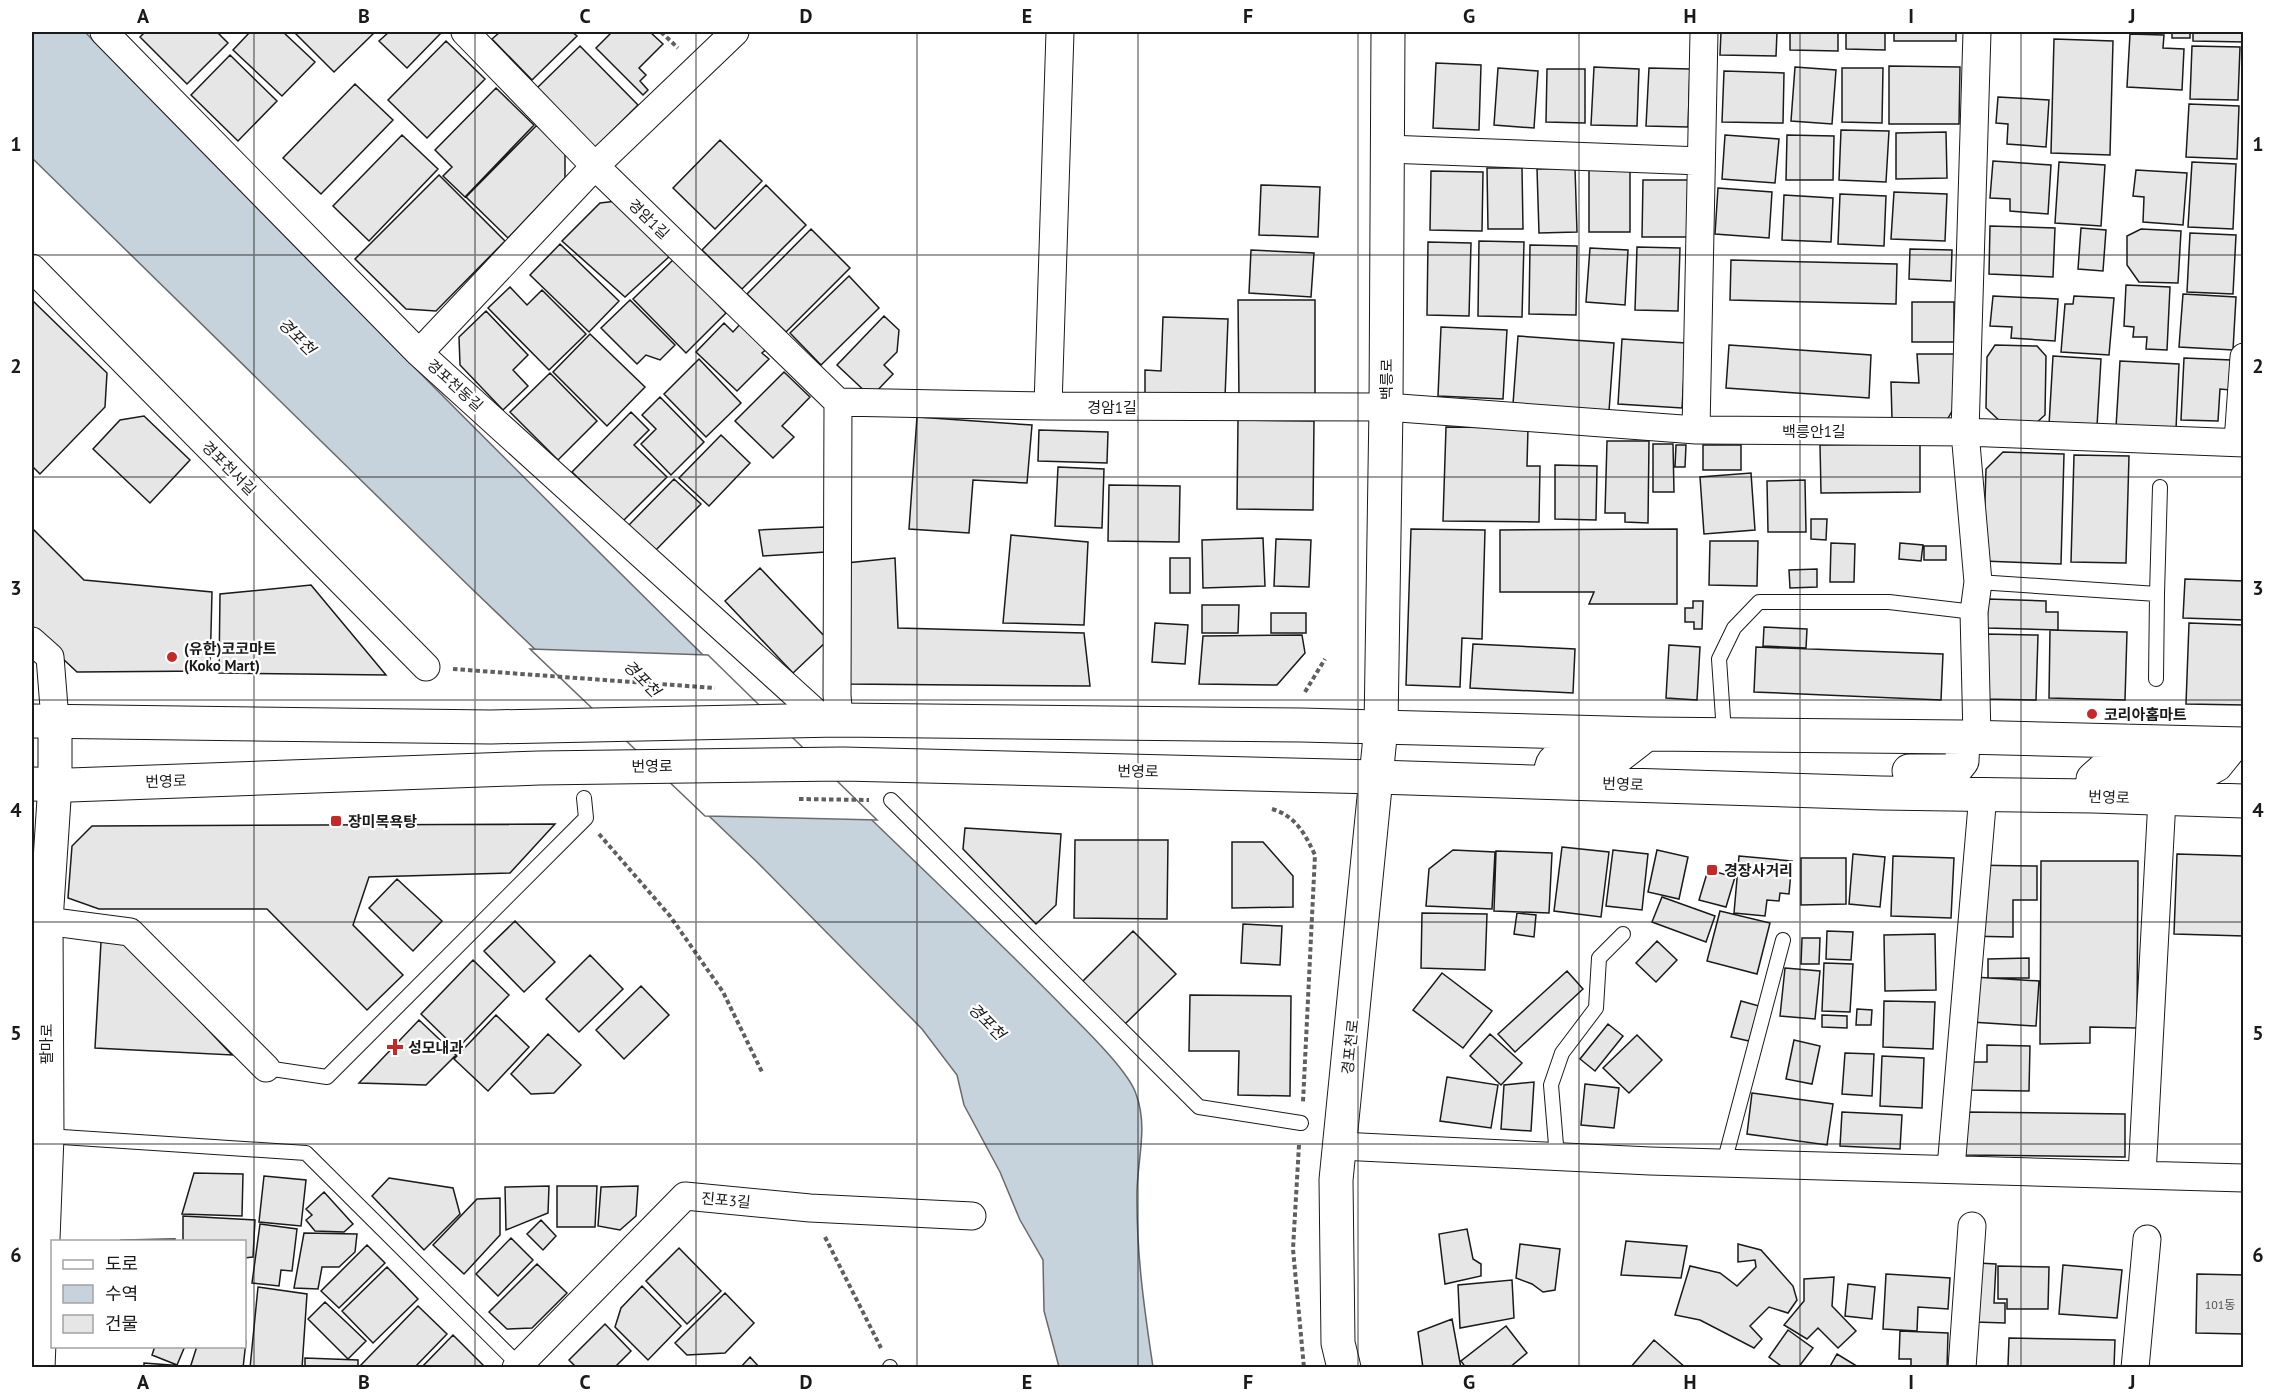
<svg xmlns="http://www.w3.org/2000/svg" width="2275" height="1399" font-family="'PT Sans','Noto Sans KR',sans-serif">
<style>
.water{fill:#c6d2dc;stroke:#6a6a6a;stroke-width:1.5}
.pier{fill:#fff;stroke:#6a6a6a;stroke-width:1.5}
.building{fill:#e6e6e6;stroke:#1a1a1a;stroke-width:1.5}
.lines{fill:none;stroke-linecap:round;stroke-linejoin:round}
.service-casing{stroke:#1a1a1a;stroke-width:16}
.minor-casing{stroke:#1a1a1a;stroke-width:29}
.tertiary-casing{stroke:#1a1a1a;stroke-width:35}
.primary-casing{stroke:#1a1a1a;stroke-width:35}
.path{stroke:#5f5f5f;stroke-width:4;stroke-dasharray:4.5 3;stroke-linecap:butt}
.service{stroke:#fff;stroke-width:14}
.minor{stroke:#fff;stroke-width:27}
.tertiary{stroke:#fff;stroke-width:33}
.primary{stroke:#fff;stroke-width:33}
.grid{fill:none;stroke:#1a1a1a;stroke-width:1.5;stroke-opacity:0.55}
.poi-dot{fill:#c62828;stroke:#fff;stroke-width:2}
.labels{text-anchor:middle;dominant-baseline:central;stroke-width:4.5;stroke-linejoin:round;paint-order:stroke}
.number-label{font-size:12px;fill:#4d4d4d}
.street-label{font-size:15px;fill:#1a1a1a;stroke:#fff}
.poi-label{font-size:15px;font-weight:bold;fill:#1a1a1a;stroke:#fff;text-anchor:start}
.water-label{font-size:16px;font-style:italic;fill:#1a1a1a;stroke:#fff}
.neatline{fill:none;stroke:#1a1a1a;stroke-width:2}
.grid-label{font-size:20px;text-anchor:middle;font-weight:bold;fill:#1a1a1a}
</style>
<rect width="100%" height="100%" fill="#fff"/>
<path class="water" d="M32,32H85C335,289 588,544 845,794C920,867 996,938 1068,1012C1086,1030 1129,1072 1136,1094C1148,1126 1138,1157 1137,1190C1136,1250 1144,1308 1153,1367H1059L1044,1311L1043,1260L1020,1220L1000,1172L964,1105L957,1075L922,1029L758,863L471,588L32,158Z"/>
<path class="pier" d="M530,649L708,655L877,820L705,816Z"/>
<path class="building" d="M145,32H217L228,43L187,84L140,37Z
M250,32H283L315,62L282,96L233,50Z
M294,32H375L334,72Z
M389,32H439L441,33L407,68L379,41Z
M500,32H572L577,36L532,80L492,39Z
M612,32H650L663,44L639,68L646,75L640,81L648,90L643,95L596,48Z
M1721,32H1777L1776,56L1720,55Z
M1790,32H1838V51L1790,50Z
M1846,32H1885V50L1846,49Z
M1894,32H1956V41H1894Z
M2172,32H2190V38H2172Z
M2193,32H2244V42L2193,41Z
M2130,34L2164,35L2163,48L2184,49L2182,90L2127,87Z
M2054,39L2113,41L2110,155L2051,153Z
M446,41L485,79L427,138L388,100Z
M580,46L638,105L595,148L537,88Z
M2192,46L2240,47L2238,100L2190,99Z
M230,55L277,101L238,141L191,95Z
M1436,63L1481,65L1479,130L1433,128Z
M1889,66L1960,67L1959,124H1889Z
M1594,67L1639,69L1637,126L1591,125Z
M1795,67L1836,70L1832,124L1791,121Z
M1498,68L1538,71L1534,128L1494,125Z
M1649,68L1690,69L1688,127L1646,126Z
M1842,68H1883L1882,123L1842,122Z
M1547,69H1585V123L1546,122Z
M1724,71L1784,73L1783,123L1722,122Z
M355,84L393,120L321,194L283,158Z
M496,88L534,125L465,197L443,176L452,167L435,150Z
M1998,97L2049,100L2046,147L2007,144L2008,124L1996,123Z
M2189,104L2239,106L2237,159L2186,157Z
M537,125L565,152V178L508,238L466,197Z
M1841,130L1889,131L1886,182L1839,180Z
M1946,132L1947,178L1896,179V133Z
M402,135L438,169L369,241L333,206Z
M1725,135L1779,139L1775,183L1722,179Z
M1787,135L1834,136L1833,180H1786Z
M720,140L762,181L715,229L673,188Z
M1993,161L2051,165L2048,214L2010,211V199L1990,198Z
M2059,162L2105,165L2101,226L2055,223Z
M2192,162L2236,164L2233,229L2188,227Z
M1487,168H1522L1523,229H1488Z
M1575,168L1577,232L1539,233L1537,169Z
M1589,170H1630V232H1589Z
M2136,170L2187,173L2183,225L2143,222L2144,197L2133,196Z
M1431,171L1483,172L1482,231L1430,230Z
M439,175L505,241L436,311L406,309L355,259Z
M1643,180H1688V237H1642Z
M766,185L806,225L742,289L702,250Z
M1261,185L1320,187L1318,237L1259,235Z
M1718,188L1772,192L1769,238L1715,234Z
M1894,192L1947,194L1945,241L1891,239Z
M1840,194L1886,196L1884,246L1838,244Z
M1784,195L1833,198L1831,242L1782,240Z
M617,201L671,255L625,297L562,241L600,203Z
M1990,226L2055,228L2053,277L1989,274Z
M2081,228L2106,230L2103,271L2078,269Z
M811,229L850,268L786,332L747,294Z
M2141,229L2181,231L2178,283L2139,282L2127,265V236Z
M2190,233L2236,235L2233,294L2187,292Z
M1479,241L1524,242L1522,317L1478,316Z
M1428,242L1471,243L1469,316L1427,315Z
M560,244L619,301L589,332L530,275Z
M1530,245L1577,246L1576,315L1529,314Z
M1637,247L1680,248L1678,311L1635,310Z
M1590,248L1628,250L1625,305L1586,302Z
M1910,249L1952,250L1951,281L1909,279Z
M1251,250L1314,253L1311,297L1249,293Z
M674,259L726,313L686,353L633,299Z
M1731,260L1897,264L1896,304L1730,300Z
M849,276L879,308L821,365L790,333Z
M2126,285L2170,287L2167,350L2146,349L2147,337H2133L2134,327L2124,326Z
M510,287L527,305L542,290L586,334L549,370L488,308Z
M2183,294L2236,297L2233,350L2179,347Z
M1993,296L2058,299L2055,341L2011,338L2012,327L1990,326Z
M2074,296L2114,298L2109,355L2061,352L2065,304H2073Z
M32,300L107,373L105,407L40,474L32,466Z
M630,300L675,345L660,360L646,355L637,364L601,328Z
M1238,300H1315V397L1239,398Z
M1912,302H1954V342H1912Z
M486,311L528,355L513,370L528,386L503,410L460,365L459,337Z
M884,316L899,330L897,352L884,365L893,374L871,397L837,365Z
M1163,317L1228,319L1225,398L1145,395V370L1161,371Z
M742,322L768,348L762,353L769,359L737,391L696,352L724,323L733,332Z
M1441,327L1507,330L1503,399L1438,396Z
M590,334L645,387L607,426L553,372Z
M1518,336L1614,343L1609,411L1513,404Z
M1622,339L1686,343L1682,408L1618,404Z
M1729,345L1871,355L1869,398L1726,388Z
M1995,345L2037,346L2046,356L2045,415L2035,424H2003L1986,408L1987,357Z
M1917,354H1959L1960,397L1947,420L1892,419L1891,382L1919,383Z
M2053,356L2101,359L2097,426L2049,425Z
M2184,358L2231,360L2230,390L2220,389L2218,421L2181,420Z
M699,359L741,403L706,437L664,394Z
M2120,361L2179,364L2176,429L2116,427Z
M784,372L810,397L782,426L794,437L773,458L735,421Z
M550,373L597,421L558,460L510,412Z
M660,397L704,442L671,475L641,444L656,429L642,415Z
M631,412L649,430L634,445L667,477L623,521L572,472Z
M144,416L190,460L150,503L93,449L120,420Z
M917,417L1032,425L1027,483L973,480L969,533L909,529Z
M1238,420L1314,421L1313,510L1237,509Z
M1446,427L1528,428L1527,466H1540L1539,522L1443,521Z
M1039,430L1108,432L1107,463L1038,461Z
M721,435L750,463L709,506L679,478Z
M1607,441H1649L1648,523L1625,522V513H1605Z
M1653,444H1673L1674,492H1653Z
M1920,444V492L1821,493L1820,445Z
M1676,445H1686L1685,467H1675Z
M1703,445H1741V470H1703Z
M2003,452L2064,454L2061,564L1983,561L1986,469Z
M2074,455L2129,456L2126,563L2071,562Z
M1555,465L1597,466L1596,520L1555,519Z
M1058,467L1104,469L1102,528L1055,526Z
M1751,473L1755,530L1704,534L1700,477Z
M674,479L701,504L654,552L628,526Z
M1805,480L1806,532H1768L1767,481Z
M1109,485L1180,486L1179,542L1108,541Z
M1811,519H1827L1826,540L1811,539Z
M826,527V552L763,556L759,530Z
M32,528L84,580L212,592L210,671L77,672L32,630Z
M1411,529L1485,530L1482,639L1462,638L1460,687L1406,685Z
M1677,529V604H1589L1594,592H1500V530Z
M1011,535L1088,542L1084,625L1003,623Z
M1263,538L1265,586L1203,588L1202,540Z
M1276,539L1311,540L1309,587L1274,586Z
M1710,541H1758L1757,586L1709,585Z
M1831,543L1855,544L1854,582H1830Z
M1900,543L1923,545L1921,561L1899,559Z
M1924,546H1946V560H1924Z
M895,558L898,628L1084,633L1090,686L844,684L846,563Z
M1170,558H1190V593H1170Z
M760,568L828,640L793,673L725,601Z
M1817,569V587L1790,588L1789,570Z
M2185,579L2244,581V620L2183,618Z
M311,585L386,675L219,673L220,594Z
M1988,599L2046,601V612H2058V630L1987,628Z
M1693,601H1703L1702,629H1694V622H1685V608H1693Z
M1202,605H1239L1238,633H1202Z
M1271,613H1306V633H1271Z
M1155,623L1188,625L1185,664L1152,662Z
M2189,623L2244,625V705L2186,704Z
M1764,627L1807,629L1806,648L1763,646Z
M2050,630L2127,632L2125,700L2049,698Z
M1985,634L2038,635L2036,700L1983,699Z
M1302,635L1305,653L1277,685L1199,684L1203,636Z
M1473,644L1575,649L1573,693L1470,688Z
M1669,645L1700,647L1697,700L1666,698Z
M1756,647L1943,654L1941,700L1754,692Z
M555,824L510,873L369,877L353,925L403,975L367,1010L267,909H99L68,898L72,846L92,826Z
M965,828L1061,834L1056,905L1036,924L963,849Z
M1075,840H1168L1167,919L1074,918Z
M1232,842H1263L1293,876V907L1232,908Z
M1562,847L1609,852L1601,917L1554,911Z
M1453,850L1495,852L1492,909L1426,906L1429,869Z
M1613,850L1648,854L1642,910L1606,906Z
M1657,850L1688,857L1679,899L1648,892Z
M1496,851L1552,853L1549,913L1494,911Z
M1853,854L1885,857L1880,907L1849,904Z
M2177,854L2244,856V936L2174,934Z
M1739,856L1792,861L1789,894L1780,893L1779,901L1767,900L1765,916L1734,913Z
M1893,856L1954,858L1951,918L1891,916Z
M1801,858H1846V904L1801,905Z
M2041,861H2138L2137,1028L2090,1027V1043L2040,1044Z
M1966,865L2037,866V900H2013V937L1965,936Z
M1708,870L1735,877L1726,907L1699,900Z
M397,879L442,921L413,951L369,908Z
M1662,897L1715,916L1706,942L1652,922Z
M1720,911L1770,923L1757,974L1707,961Z
M1422,913L1487,914L1485,970L1421,968Z
M1517,913L1536,915L1534,937L1514,934Z
M515,921L555,962L524,992L484,951Z
M1243,924L1282,926L1280,965L1241,963Z
M1133,931L1176,974L1125,1024L1082,982Z
M1827,931L1853,932L1851,960L1826,959Z
M1935,934L1936,990L1885,991L1884,935Z
M1802,938H1820L1819,964H1801Z
M1657,941L1677,960L1656,982L1636,963Z
M101,942L127,944L232,1055L95,1048Z
M590,955L623,989L579,1032L546,999Z
M2029,958V978H1988V959Z
M473,960L509,995L457,1049L421,1014Z
M1824,963L1853,964L1850,1012L1822,1011Z
M1785,968L1820,971L1815,1019L1780,1016Z
M1567,971L1583,989L1515,1052L1498,1034Z
M1442,973L1492,1011L1463,1048L1413,1010Z
M1974,977L2039,981L2036,1026L1971,1022Z
M641,986L669,1015L624,1059L596,1030Z
M1190,995L1291,996L1290,1096L1238,1095L1239,1051H1189Z
M1741,1001L1759,1006L1749,1041L1731,1037Z
M1884,1001L1935,1002L1933,1049L1883,1047Z
M1857,1009L1872,1010L1871,1025H1856Z
M496,1015L529,1047L488,1091L454,1059Z
M1822,1015L1847,1016V1028L1822,1027Z
M419,1020L456,1055L426,1085L359,1083Z
M1608,1024L1623,1036L1595,1071L1580,1059Z
M548,1034L581,1065L554,1093L531,1094L511,1074Z
M1490,1034L1522,1063L1501,1085L1470,1056Z
M1637,1035L1662,1060L1629,1093L1603,1068Z
M1794,1040L1820,1046L1812,1084L1786,1079Z
M1987,1045L2030,1046L2029,1091L1968,1090L1969,1062H1987Z
M1845,1053L1874,1054L1872,1096L1842,1094Z
M1882,1056L1924,1058L1922,1108L1880,1106Z
M1447,1077L1498,1085L1491,1128L1440,1121Z
M1534,1082L1531,1131L1501,1129L1504,1085Z
M1585,1084L1619,1088L1614,1128L1581,1125Z
M1752,1093L1833,1104L1827,1145L1747,1134Z
M1842,1112L1902,1115L1900,1149L1840,1146Z
M1966,1112L2125,1114V1157L1965,1155Z
M194,1173L243,1174L242,1216L182,1214Z
M264,1176L306,1180L301,1226L259,1222Z
M389,1178L453,1188L460,1214L424,1250L372,1196Z
M549,1186L548,1213L506,1230L505,1187Z
M557,1186H597L595,1227H557Z
M638,1186L636,1216L620,1230L598,1226L601,1187Z
M324,1192L353,1224L344,1232L315,1231L306,1220L312,1215L306,1209Z
M500,1198V1235L464,1274L433,1245L477,1199Z
M183,1216L255,1220L253,1257L244,1258V1242H183Z
M541,1220L556,1236L543,1250L527,1234Z
M260,1224L297,1229L292,1271L281,1270L279,1286L252,1283Z
M1467,1229L1473,1259L1481,1264V1276L1445,1284L1439,1234Z
M304,1233L357,1234L355,1252L339,1267H322L318,1289L294,1288Z
M511,1238L533,1260L498,1296L476,1274Z
M175,1239V1242H121V1240Z
M1626,1241L1687,1246L1681,1278L1621,1275Z
M1520,1244L1560,1249L1555,1290L1543,1292L1532,1284L1516,1278Z
M1738,1244L1761,1250L1793,1286L1797,1300L1788,1313L1769,1307L1750,1326L1762,1339L1754,1348L1700,1320L1675,1315L1690,1266L1720,1273L1737,1286L1756,1267L1755,1260L1738,1262Z
M367,1245L385,1263L339,1308L321,1291Z
M679,1248L721,1291L687,1324L646,1281Z
M1978,1263L1996,1264L1994,1303H2005V1323L1976,1322Z
M537,1264L567,1293L532,1328L507,1329L489,1312Z
M2063,1265L2122,1270L2117,1318L2059,1314Z
M1998,1266L2049,1267L2048,1309H2007V1299H1998Z
M387,1267L418,1299L373,1343L342,1311Z
M1886,1274L1950,1278L1948,1309L1918,1307L1917,1331L1883,1329Z
M2197,1274L2244,1275V1334L2196,1333Z
M1834,1277L1832,1306L1856,1331L1838,1348L1818,1328L1807,1339L1784,1325L1804,1301V1279Z
M1512,1280L1514,1318L1460,1328L1458,1285Z
M1848,1284L1875,1287L1872,1319L1845,1316Z
M642,1286L681,1326L648,1360L615,1327L621,1308Z
M258,1287L307,1294L302,1368H250Z
M725,1293L754,1323L725,1353L687,1355L675,1343Z
M325,1302L366,1341L348,1359L308,1319Z
M418,1306L447,1334L414,1368H362L360,1366Z
M1452,1319L1461,1368H1423L1418,1332Z
M605,1324L631,1351L614,1368H577L569,1360Z
M1506,1326L1527,1353L1509,1368H1466L1461,1361Z
M1788,1330L1813,1348L1798,1368H1784L1769,1357Z
M1900,1331L1948,1333L1947,1368H1911V1359H1899Z
M453,1335L485,1367L421,1368Z
M2009,1338L2115,1340L2114,1368L2008,1366Z
M1654,1340L1686,1368H1630Z
M244,1341H246L243,1368H190L197,1346H244Z
M155,1346H185L177,1365L152,1355Z
M1837,1354L1860,1368H1829Z
M750,1357L760,1368H740Z
M305,1358L358,1360V1368H305Z
M144,1363L183,1366V1368H144Z"/>
<g class="lines">
<g class="service-casing">
<path id="service" d="M1978,582L2157,594L2160,487
M2156,679L2157,594
M1724,733L1719,659L1734,628L1759,602H1889L1974,612
M891,800L1199,1107L1301,1123
M266,1068L327,1077L586,818L584,798
M47,1136L306,1153L522,1368
M1557,1157L1551,1085L1562,1053L1596,1008L1599,958L1623,934
M1724,1163L1783,940
M890,1368V1367"/>
</g>
<g class="minor-casing">
<path id="minor" d="M104,32L419,353L824,720
M465,32L595,166L838,402L1048,406L1386,407L1696,430L1965,432L2244,443
M1387,149L1701,161
M32,268L426,667
M419,353L595,166L735,32
M838,402L837,695L839,720
M1048,406L1060,32
M1696,430L1704,32
M2238,442L2244,357
M32,641L50,657L55,720
M1977,737L1974,612L1978,582L1965,432L1977,32
M46,921L130,932L266,1068
M1340,1146L1650,1161L2244,1178
M1951,1168L1983,794
M2142,1175L2162,799
M516,1368L685,1196L810,1208L972,1216
M1962,1368L1972,1226
M2135,1368L2147,1239"/>
</g>
<g class="tertiary-casing">
<path id="tertiary" d="M38,1368L47,1136L46,921L55,784V720
M1344,1368L1338,1343L1336,1180L1381,727L1386,407L1388,32"/>
</g>
<g class="primary-casing">
<path id="primary" d="M32,721L491,727L839,720L1301,725L1647,734L1963,737L2244,744
M1909,771H1954L1962,761L1963,737
M1552,782C1551,772 1549,763 1559,758H1616L1647,734
M32,784L70,785L539,768L843,764L1377,777L1881,793L2093,796L2244,801
M2093,796V779L2102,771H2205L2216,765L2233,744"/>
</g>
<path class="path" d="M661,32L678,48
M453,669L715,688
M1305,692L1325,659
M799,799L869,800
M1272,809C1296,816 1305,834 1315,855L1303,1102
M599,834L670,916L723,992L762,1072
M1299,1145L1293,1249L1304,1368
M825,1237L881,1348"/>
<use href="#service" class="service"/>
<use href="#minor" class="minor"/>
<use href="#tertiary" class="tertiary"/>
<use href="#primary" class="primary"/>
</g>
<path class="grid" d="M254,32V1368M475,32V1368M696,32V1368M917,32V1368M1138,32V1368M1358,32V1368M1579,32V1368M1800,32V1368M2021,32V1368M32,255H2244M32,477H2244M32,700H2244M32,922H2244M32,1144H2244"/>
<g class="poi-dot">
<circle cx="172" cy="657" r="6"/>
<circle cx="2092" cy="714" r="6"/>
<rect x="330" y="815" width="12" height="12" rx="3"/>
<rect x="1706" y="864" width="12" height="12" rx="3"/>
<path d="M392 1038h6v6h6v6h-6v6h-6v-6h-6v-6h6z"/>
</g>
<g class="labels">
<g class="number-label">
<text x="2220" y="1304">101동</text>
</g>
<g class="street-label">
<text transform="translate(649 219) rotate(44)">경암1길</text>
<text transform="translate(1386 379) rotate(-90)">백릉로</text>
<text transform="translate(455 385) rotate(42)">경포천동길</text>
<text x="1112" y="407">경암1길</text>
<text x="1814" y="431">백릉안1길</text>
<text transform="translate(229 468) rotate(45)">경포천서길</text>
<text transform="translate(652 766) rotate(-1)">번영로</text>
<text transform="translate(1138 771) rotate(1)">번영로</text>
<text transform="translate(166 781) rotate(-2)">번영로</text>
<text transform="translate(1623 784) rotate(2)">번영로</text>
<text transform="translate(2109 797) rotate(2)">번영로</text>
<text transform="translate(46 1044) rotate(-90)">팔마로</text>
<text transform="translate(1350 1047) rotate(-84)">경포천로</text>
<text transform="translate(726 1200) rotate(5)">진포3길</text>
</g>
<g class="poi-label">
<text x="184" y="648">(유한)코코마트<tspan x="184" dy="17">(Koko Mart)</tspan></text>
<text x="2104" y="714">코리아홈마트</text>
<text x="348" y="821">장미목욕탕</text>
<text x="1724" y="870">경장사거리</text>
<text x="408" y="1047">성모내과</text>
</g>
<g class="water-label">
<text transform="translate(297 336) rotate(45)">경포천</text>
<text transform="translate(642 678) rotate(45)">경포천</text>
<text transform="translate(987 1021) rotate(45)">경포천</text>
</g>
</g>
<rect width="2275" height="1399" fill="none" stroke="#ffffff" stroke-width="66"/>
<rect x="51" y="1240" width="195" height="108" fill="#ffffff" stroke="#a3a3a3" stroke-width="1.5"/>
<rect x="63" y="1260" width="30" height="9" fill="#ffffff" stroke="#a3a3a3" stroke-width="1.5"/>
<text x="105" y="1270" font-size="18" fill="#1a1a1a">도로</text>
<rect x="63" y="1285" width="30" height="18" fill="#c6d2dc" stroke="#a3a3a3" stroke-width="1.5"/>
<text x="105" y="1300" font-size="18" fill="#1a1a1a">수역</text>
<rect x="63" y="1315" width="30" height="18" fill="#e6e6e6" stroke="#a3a3a3" stroke-width="1.5"/>
<text x="105" y="1330" font-size="18" fill="#1a1a1a">건물</text>
<rect x="33" y="33" width="2209" height="1333" class="neatline"/>
<g class="grid-label">
<text x="143" y="23">A</text>
<text x="364" y="23">B</text>
<text x="585" y="23">C</text>
<text x="806" y="23">D</text>
<text x="1027" y="23">E</text>
<text x="1248" y="23">F</text>
<text x="1469" y="23">G</text>
<text x="1690" y="23">H</text>
<text x="1911" y="23">I</text>
<text x="2132" y="23">J</text>
<text x="16" y="151">1</text>
<text x="2258" y="151">1</text>
<text x="16" y="373">2</text>
<text x="2258" y="373">2</text>
<text x="16" y="595">3</text>
<text x="2258" y="595">3</text>
<text x="16" y="817">4</text>
<text x="2258" y="817">4</text>
<text x="16" y="1040">5</text>
<text x="2258" y="1040">5</text>
<text x="16" y="1262">6</text>
<text x="2258" y="1262">6</text>
<text x="143" y="1389">A</text>
<text x="364" y="1389">B</text>
<text x="585" y="1389">C</text>
<text x="806" y="1389">D</text>
<text x="1027" y="1389">E</text>
<text x="1248" y="1389">F</text>
<text x="1469" y="1389">G</text>
<text x="1690" y="1389">H</text>
<text x="1911" y="1389">I</text>
<text x="2132" y="1389">J</text>
</g>
</svg>
